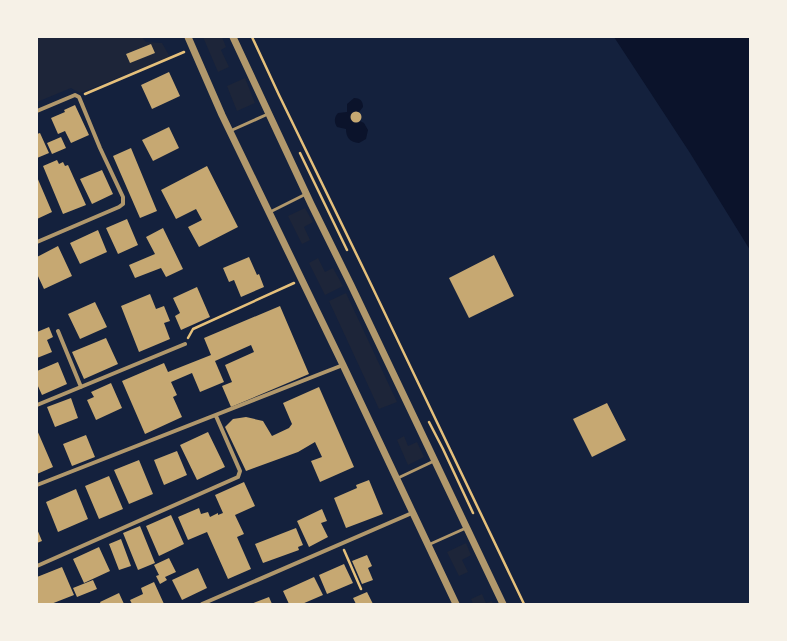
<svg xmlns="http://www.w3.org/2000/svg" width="787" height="641" font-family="Overpass,sans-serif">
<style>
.green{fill:#1d2539}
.water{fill:#0b132b}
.building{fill:#c6a872}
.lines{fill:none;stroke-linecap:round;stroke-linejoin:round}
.path{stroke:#e5c07b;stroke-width:2.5}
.service{stroke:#b1986c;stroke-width:3}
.minor{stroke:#b1986c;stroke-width:4}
.tertiary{stroke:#b1986c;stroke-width:7}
</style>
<rect width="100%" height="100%" fill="#14213d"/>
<path class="green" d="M37,37H142L146,42L162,43L170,57L80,93L71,88L37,102Z
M203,37H222L226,47L221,50L229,67L218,72Z
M245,78L255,103L237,111L227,86Z
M305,208L313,222L304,227L310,240L302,244L288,216Z
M318,258L325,272L333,268L343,286L325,295L309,263Z
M346,293L397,402L379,409L329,301Z
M404,436L408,446L417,442L424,457L408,465L397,440Z
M466,543L471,555L462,560L468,572L459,576L447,552Z
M482,594L486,603L492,601L493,604H473L471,599Z"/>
<path class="water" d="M614,37H750V250L690,153Z
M354,98C360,98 363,101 363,107L359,112H357L352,113L351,118L353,122L356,123L360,121L364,123L368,130L366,139L359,143C350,142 346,138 346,129L337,127C334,122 334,117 338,113L347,112V104Z"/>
<path class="building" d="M151,44L155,53L130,63L126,54Z
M169,72L180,96L152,109L141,85Z
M75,105L89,135L71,143L65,131L58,134L51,118L65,112L64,110Z
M350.5 117a5.5 5.5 0 1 1 11 0a5.5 5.5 0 1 1-11 0Z
M169,127L179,148L153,161L142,140Z
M40,133L49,153L37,158V134Z
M61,137L66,148L52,154L47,143Z
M131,148L157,211L140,218L113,156Z
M57,160L59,164L63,162L65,166L68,165L86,205L63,214L43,166Z
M207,166L238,227L199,247L188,227L202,220L196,209L176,219L161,190Z
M102,170L113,194L92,204L80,179Z
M37,177L52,212L37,219Z
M127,219L138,245L118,254L106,228Z
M163,228L183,269L166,277L161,268L135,278L129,265L155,254L146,237Z
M98,230L107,252L80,264L70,243Z
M58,246L72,276L44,289L37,274V257Z
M494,255L514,296L469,318L449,278Z
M249,257L257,275L259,274L264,287L241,297L234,280L229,282L223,268Z
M197,287L210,317L181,330L175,316L180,313L173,298Z
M150,294L156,309L164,306L170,321L164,323L170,339L139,352L121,306Z
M95,302L107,327L80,339L68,314Z
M280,306L309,374L231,407L222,386L232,382L225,365L254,352L251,345L215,361L224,382L200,392L192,373L171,382L177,395L173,397L182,417L145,434L122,381L164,363L168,372L211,355L204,338Z
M49,327L53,337L47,340L52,352L37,358V332Z
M106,338L118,364L84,379L72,352Z
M58,362L67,384L42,395L37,384V371Z
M111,383L122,408L96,420L87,400L94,397L91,392Z
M319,387L354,467L320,482L311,461L322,457L315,442L298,452L246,471L225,427L233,419L246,417L263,421L272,436L289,428L292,424L283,403Z
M71,398L78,418L55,427L47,407Z
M607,403L626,440L592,457L573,419Z
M37,430L53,467L37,474Z
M208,432L225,467L197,480L180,445Z
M86,435L95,457L72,466L63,444Z
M177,451L187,475L164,485L154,460Z
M139,460L153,494L129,504L114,470Z
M109,476L123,509L99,519L85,486Z
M369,480L383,514L346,528L334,498L357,488L356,485Z
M244,482L255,506L235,515L244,534L237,537L251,569L228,579L207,532L188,540L178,517L199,508L201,514L208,512L210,517L218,513V515L223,513L215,495Z
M76,489L88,519L58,532L46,502Z
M322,509L327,521L321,523L328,537L309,547L297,521Z
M171,515L184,544L159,556L146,526Z
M140,526L155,563L138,570L123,533Z
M296,528L303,545L298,547L299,550L263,563L255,544Z
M37,529L42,541L37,543Z
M121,539L131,566L119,570L109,544Z
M99,547L110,571L84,583L73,559Z
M367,555L372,566L368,568L373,580L362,584L352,561Z
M169,558L176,572L165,577L167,580L160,584L156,576L159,575L154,565Z
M344,564L353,583L327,594L319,575Z
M62,567L74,595L51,604H37V577Z
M198,568L207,588L182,600L172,580Z
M314,577L323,595L302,604H289L283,591Z
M93,580L97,589L77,597L73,588Z
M154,582L164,604H132L130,600L143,594L141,588Z
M367,592L373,604H356L353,598Z
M119,593L124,604H101L100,602Z
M269,597L272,604H251Z"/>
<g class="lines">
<path class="path" d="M252,37L279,95L367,276L524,604
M85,94L184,52
M300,153L347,250
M188,338L193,329L294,283
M429,422L443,449L473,513
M344,550L361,589"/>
<path class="service" d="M230,131L268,114
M270,212L306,194
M398,478L434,461
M428,545L466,528"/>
<path class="minor" d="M37,111L75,95L79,97L100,148L123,197V204L119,207L37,242
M58,331L81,387
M37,405L185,344
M37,485L343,365
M37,566L238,477L240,471L216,416
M202,604L412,513"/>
<path class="tertiary" d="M188,37L222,115L343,365L456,604
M233,37L311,204L351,285L503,604"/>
</g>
<rect width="787" height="641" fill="none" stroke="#f6f1e7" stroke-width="76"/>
</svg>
